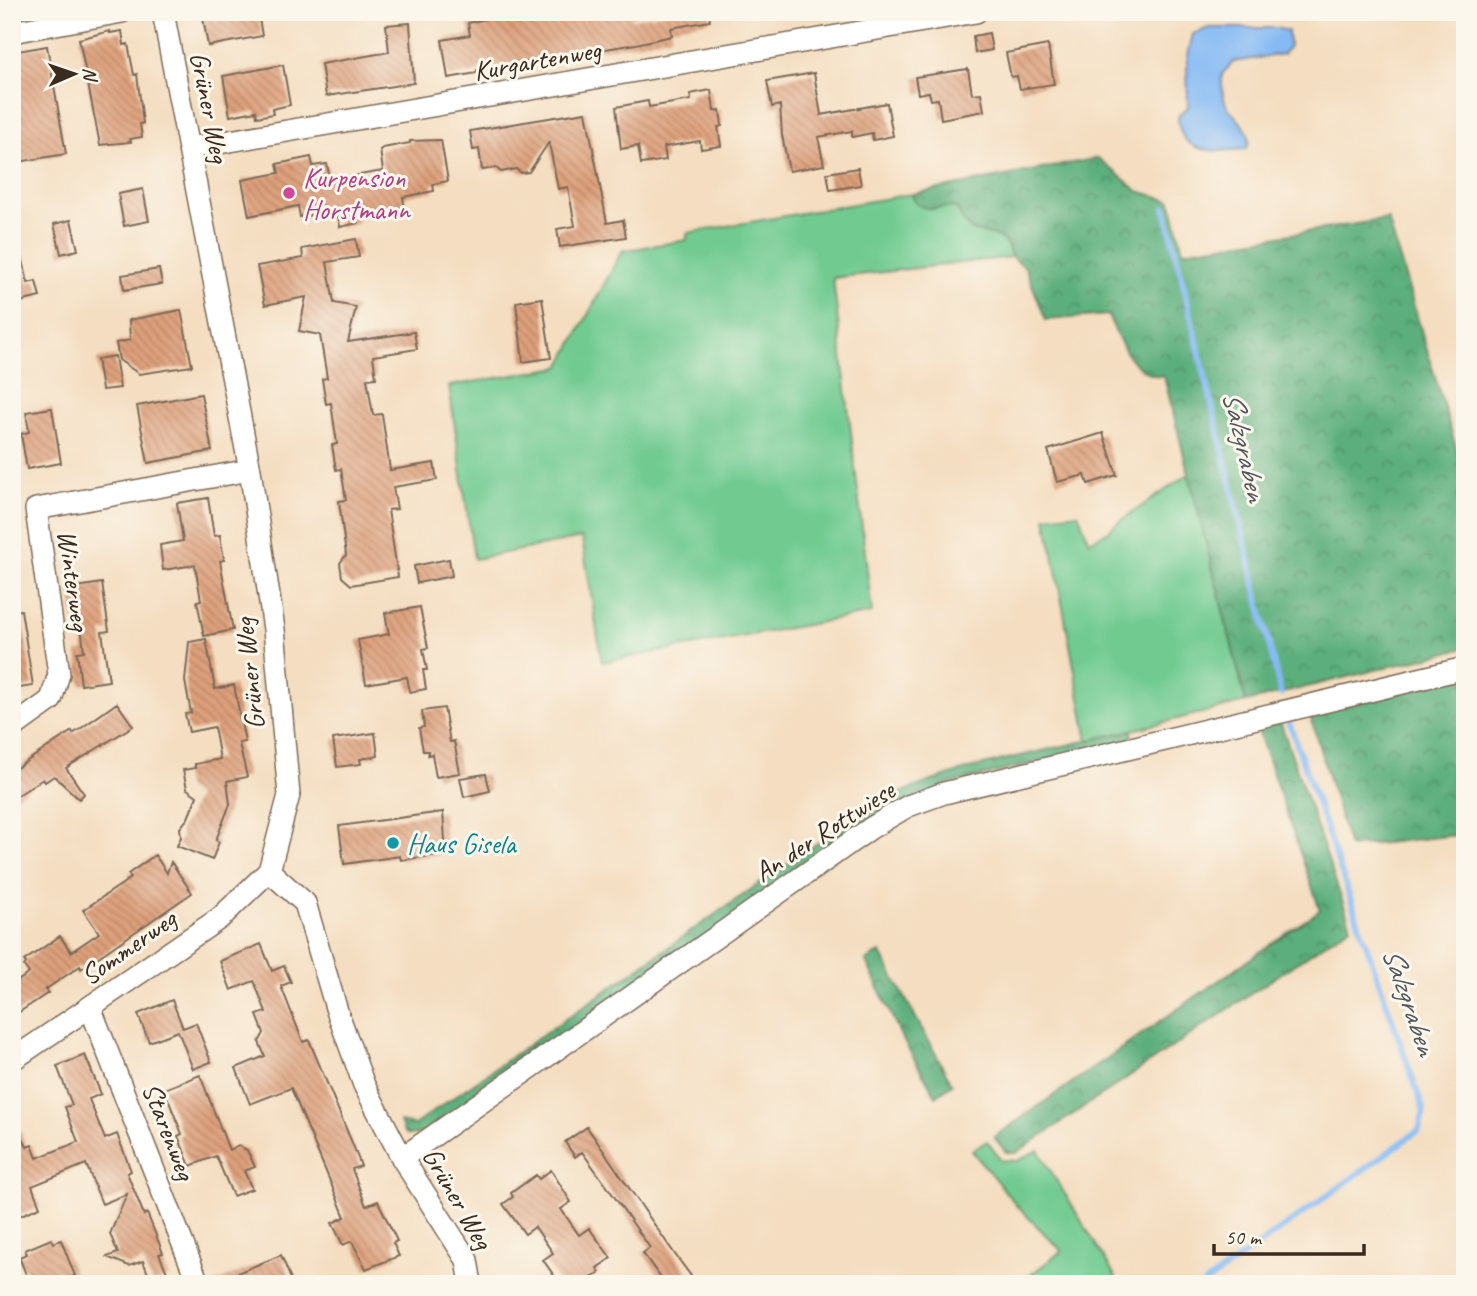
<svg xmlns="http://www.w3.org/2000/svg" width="1477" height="1296" font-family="Caveat,sans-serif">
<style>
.green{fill:#71cb91;stroke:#567a58;stroke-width:2}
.forest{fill:url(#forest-crowns);stroke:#4c6c4c;stroke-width:2}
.water{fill:#85baf4;stroke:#607289;stroke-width:2}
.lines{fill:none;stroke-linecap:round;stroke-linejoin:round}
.stream{stroke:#85baf4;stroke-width:6}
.building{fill:url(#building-back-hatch)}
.street-casing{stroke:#7c6957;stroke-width:24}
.street{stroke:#fff;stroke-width:21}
.hotel-dot{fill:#d1479c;stroke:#fbf7ec;stroke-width:2.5}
.culture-dot{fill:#0f9aa8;stroke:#fbf7ec;stroke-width:2.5}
.labels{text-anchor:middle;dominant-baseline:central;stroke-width:6;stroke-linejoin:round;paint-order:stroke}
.street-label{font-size:28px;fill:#3b2a1e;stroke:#fbf7ec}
.hotel-label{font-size:28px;fill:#b23c85;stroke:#fbf7ec;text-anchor:start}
.culture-label{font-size:28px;fill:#0d838f;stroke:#fbf7ec;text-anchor:start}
.water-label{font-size:30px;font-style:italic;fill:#51555e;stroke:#fbf7ec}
</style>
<defs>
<pattern id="forest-crowns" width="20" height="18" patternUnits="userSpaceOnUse" patternTransform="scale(1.75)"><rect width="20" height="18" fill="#5caf7b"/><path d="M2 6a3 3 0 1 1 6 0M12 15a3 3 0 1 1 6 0" fill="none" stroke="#4d8f64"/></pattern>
<pattern id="building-back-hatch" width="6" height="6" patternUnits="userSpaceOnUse" patternTransform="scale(1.75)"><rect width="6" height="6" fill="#dea07c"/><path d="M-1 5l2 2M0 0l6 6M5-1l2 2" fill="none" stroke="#b58365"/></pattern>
</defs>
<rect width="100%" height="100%" fill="#fbf7ec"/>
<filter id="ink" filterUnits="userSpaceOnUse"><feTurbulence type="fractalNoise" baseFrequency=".0143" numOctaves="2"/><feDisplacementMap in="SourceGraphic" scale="14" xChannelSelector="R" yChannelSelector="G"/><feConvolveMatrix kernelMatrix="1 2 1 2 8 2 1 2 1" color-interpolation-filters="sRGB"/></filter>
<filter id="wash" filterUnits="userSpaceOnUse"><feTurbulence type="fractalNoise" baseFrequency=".00686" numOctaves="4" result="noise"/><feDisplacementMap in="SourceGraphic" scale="28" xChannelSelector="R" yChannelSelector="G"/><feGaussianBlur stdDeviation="1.57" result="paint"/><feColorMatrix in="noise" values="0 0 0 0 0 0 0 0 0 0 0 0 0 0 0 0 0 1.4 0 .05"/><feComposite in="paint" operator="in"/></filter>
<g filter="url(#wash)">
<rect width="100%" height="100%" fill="#f4ddc0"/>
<path class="green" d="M912,194L913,200L931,209L953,206L957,208C960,215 963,223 969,227C987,241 998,222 1012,257L833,278L872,613L602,662L582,538L474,559L449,386L560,367L622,251L687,240V233Z
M1189,474L1246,702L1088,741L1046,517L1078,513L1089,541L1106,533L1117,523Z
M987,1141L1001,1160L1017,1161L1038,1150L1120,1284H1018L1062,1251L1019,1208L972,1151Z"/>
<path class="forest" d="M1098,158L1138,191L1171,201L1183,251L1388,219L1465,478V648L1246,702L1164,376C1131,376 1120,341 1108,315L1046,320L1025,267L1012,257L1008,246L1000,237L971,230L964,222L957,208C941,204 918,217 912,194Z
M1465,676V834L1349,847L1310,715Z
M1280,721L1351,926L1016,1153L1006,1152L994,1137L1320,910L1257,728Z
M1132,730V736L1128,741L945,785L420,1134L409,1135L404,1132L400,1122L414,1125L863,811C943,767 1043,752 1132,730Z
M880,952L952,1084L936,1096L902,1038L866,961Z"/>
<path class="water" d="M1209,28H1276L1288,31L1289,46L1283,54L1233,62L1222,74C1222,83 1221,93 1225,102C1231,117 1258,131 1246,149C1215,151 1179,157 1178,116L1188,107L1187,60L1193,34Z"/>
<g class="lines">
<path class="stream" d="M1165,208L1281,694
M1204,1284L1419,1130L1424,1111L1287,716"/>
</g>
<g id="blocks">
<path class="building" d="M202,12H258L262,36L208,46Z
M516,12H631L632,19L671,12H709L710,21L671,28L672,36L636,44L477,70V73L448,78L442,40L470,35L468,23Z
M410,23L414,83L326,96L321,64L389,52L386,25Z
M110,31V33L122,31L124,45L128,44L134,75L137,74L143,123L140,124L142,137L130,139L131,142L100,145L79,39Z
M989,33L992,50L975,53L973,36Z
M1048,45L1054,84L1020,89L1017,76L1011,77L1006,53Z
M47,46L66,154L12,163V52Z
M283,65L290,105L272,109L273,114L257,117L256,111L230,116L223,76Z
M968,69L972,94L981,93L984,111L941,119L938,99L931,100L929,92L918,94L915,77Z
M814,73L821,115L887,103L893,136L873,140L872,133L852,137V131L818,137L824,165L789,171L782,135L780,105L772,107L767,81Z
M711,90L714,111L720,110L722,126L718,127L721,146L701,149L700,141L664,147L666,160L641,164L638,146L621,149L616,107L648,101L649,107L691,100L690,94Z
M586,112L607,223L623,220L626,237L560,247L557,229L575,226L568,187L558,189L549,142L529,172L521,173L516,169L501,172L496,168L482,170L479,149L473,150L470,131Z
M441,140L448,181L433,184L434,191L403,197L405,210L383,211V216L356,217L358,223L340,227L337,210L300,217L298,206L249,216L242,180L279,173L277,164L311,157L313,166L327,164L330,180L383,171L380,150L383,148L410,143V141Z
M858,168L861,185L830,190L827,173Z
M143,189L149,221L124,226L118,194Z
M71,220L78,250L61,254L54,224Z
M356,239L359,257L327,262L334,303L356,307L348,342L414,332L417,349L373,356L376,378L367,379L373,415L382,414L390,470L434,463L437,480L393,487L397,509L388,510L398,577L351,585L342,577L340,563L346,555L339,501L346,500L341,469L336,470L332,445L337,444L331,403L326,404L322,379L327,378L320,335L299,331L306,297L265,305L257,266L303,258L302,249Z
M19,242L28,283L36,281L40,297L12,304V243Z
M159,269L162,284L124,290L122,275Z
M542,298L551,358L523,362L516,302Z
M181,310L192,366L139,374L119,360L116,343L130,340L129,320Z
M115,356L120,388L102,390L97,359Z
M201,394L212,451L148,463L137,406Z
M52,408L61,463L27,469L21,434L29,432L26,412Z
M1103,433L1117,475L1088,484L1085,475L1057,482L1048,450Z
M208,498L214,536L220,535L224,560L220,561L233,630L204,636L197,601L201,600L195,565L163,570L160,545L183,541L177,503Z
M449,559L452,576L417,583L414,566Z
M102,583L109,631L102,632L109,681L81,685L77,652L84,651L80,619L74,620L70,588Z
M420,607L428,648L423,649L427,670H423L426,689L410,692L407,677L366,684L358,640L389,634L385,613Z
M21,610L33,686L12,689V611Z
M206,639L215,689L234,685L245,742L239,743L247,777L227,781L230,804L216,840L219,842L212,860L177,846L181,837L180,828L188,818L197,796L187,789L183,770L195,768V764L220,759L214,727L189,732L185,714L191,713L185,681L189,642Z
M117,703L133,726L66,768L84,794L79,799L54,776L45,782L43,779L12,799V771L72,731L73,734Z
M444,708L450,742L454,741L460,773L436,777L432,754L428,755V751H423L419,728L424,727L422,711Z
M375,733L378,756L360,759L361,764L337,767L333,739Z
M486,774L490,791L464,797L460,778Z
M443,812L446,854L401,860L400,856L344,864L339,826Z
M155,855L167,873L171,862L192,893L81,969L80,966L45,990L48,993L12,1017V985L29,973L24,966L26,963L24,961L60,936L71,952L99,933L83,910L131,878L128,874Z
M261,944L272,971L284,966L291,982L281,986L303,1042L309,1040L353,1145L361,1166L352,1169L366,1206L378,1201L397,1241L393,1243L399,1256L366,1269L352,1241L343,1245L332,1223L345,1217L291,1088L250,1104L236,1068L265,1056L259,1042L264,1033L257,1015L266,1012L254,981L231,990L220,961Z
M172,1000L183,1028L196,1023L211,1062L193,1069L178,1031L149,1042L138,1014Z
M85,1055L101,1094L89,1099L105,1139L117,1134L131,1171L127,1173L144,1215L147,1213L163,1253L159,1254L169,1277L152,1284L143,1261L129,1266L107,1257L118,1253L110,1234L127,1194L102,1204L86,1164L32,1186L40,1207L12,1219V1184L18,1182L12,1165V1113L27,1147L32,1145L37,1158L78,1142L65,1107L72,1105L57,1066Z
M200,1075L229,1150L239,1146L247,1150L255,1167L244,1171L252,1189L233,1196L216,1156L190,1166L178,1136L182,1134L164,1089Z
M587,1127L674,1253L697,1284H665L643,1253L650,1248L611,1192L582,1152L575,1157L565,1142Z
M551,1170L571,1202L561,1209L579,1235L589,1228L611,1258L597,1268L600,1272L583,1284H560L543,1260L553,1253L535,1227L525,1234L503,1204L513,1197L511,1193L536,1175L539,1179Z
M51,1239L53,1243L61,1240L75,1276L56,1284H30L19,1257L27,1254L25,1250Z
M281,1255L293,1284H213V1283Z"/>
</g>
</g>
<g filter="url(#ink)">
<use href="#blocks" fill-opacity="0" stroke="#7c6957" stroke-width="2"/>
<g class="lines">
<g class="street-casing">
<path id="street" d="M163,12L250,470L274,629L289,795L269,871L305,903L337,1011L364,1085L402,1158L467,1260L471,1284
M12,32L122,12
M189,148L976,12
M12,728L51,700L59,674L36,509L250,470
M90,1007L195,1275
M12,1060L220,918L269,871
M402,1158L871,828L908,806L944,793L1465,668"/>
</g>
<use href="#street" class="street"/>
</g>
</g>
<circle class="hotel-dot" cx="289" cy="193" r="7"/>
<circle class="culture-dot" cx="393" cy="843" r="7"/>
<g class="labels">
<g class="street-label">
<text transform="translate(537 60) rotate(-10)">Kurgartenweg</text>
<text transform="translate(210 107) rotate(79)">Grüner Weg</text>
<text transform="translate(74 580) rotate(82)">Winterweg</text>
<text transform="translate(249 674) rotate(-96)">Grüner Weg</text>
<text transform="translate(824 831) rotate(-33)">An der Rottwiese</text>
<text transform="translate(128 947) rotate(-35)">Sommerweg</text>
<text transform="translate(169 1131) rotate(69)">Starenweg</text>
<text transform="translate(458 1198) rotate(60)">Grüner Weg</text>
</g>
<g class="hotel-label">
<text x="303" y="177">Kurpension<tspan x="303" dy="32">Horstmann</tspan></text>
</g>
<g class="culture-label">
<text x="407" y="843">Haus Gisela</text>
</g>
<g class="water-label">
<text transform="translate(1245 446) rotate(77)">Salzgraben</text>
<text transform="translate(1410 1001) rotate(71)">Salzgraben</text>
</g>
</g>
<rect width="1477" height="1296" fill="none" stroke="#fbf7ec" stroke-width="42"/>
<g transform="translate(74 74) rotate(88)" stroke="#fbf7ec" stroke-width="5" paint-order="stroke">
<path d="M0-5L12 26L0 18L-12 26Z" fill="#3b2a1e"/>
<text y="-10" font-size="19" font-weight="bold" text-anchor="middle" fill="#3b2a1e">N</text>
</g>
<path d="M1214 1244v10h150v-10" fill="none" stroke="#3b2a1e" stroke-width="3.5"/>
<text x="1225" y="1244" font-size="21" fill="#3b2a1e" stroke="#fbf7ec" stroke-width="5" paint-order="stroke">50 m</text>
</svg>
